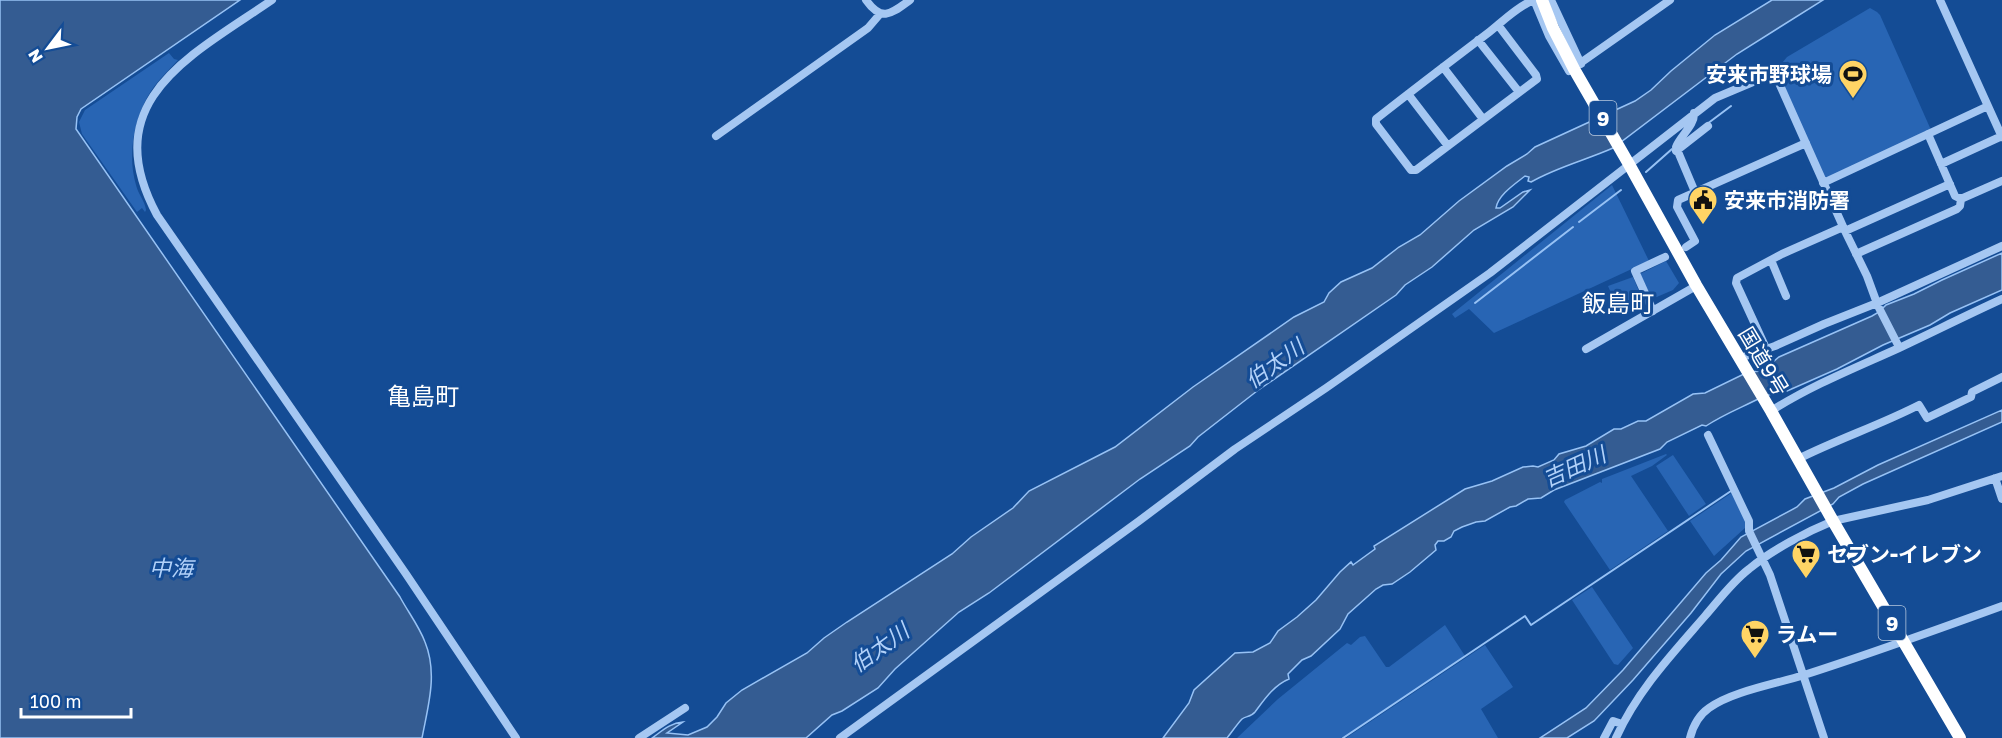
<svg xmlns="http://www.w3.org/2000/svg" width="2002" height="738" font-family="'Golos Text','Noto Sans JP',sans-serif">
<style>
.green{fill:#2865b4}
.water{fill:#345c92;stroke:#97c2f5;stroke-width:1.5}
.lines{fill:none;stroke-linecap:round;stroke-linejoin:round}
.stream{stroke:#97c2f5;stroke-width:2}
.minor{stroke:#a5c7f2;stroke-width:8}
.highway{stroke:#fff;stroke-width:12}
.labels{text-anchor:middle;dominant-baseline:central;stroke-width:6;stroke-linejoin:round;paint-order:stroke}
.shield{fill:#144c95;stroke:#b8c9df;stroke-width:1.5}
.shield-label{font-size:20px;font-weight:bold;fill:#fff}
.poi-label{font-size:21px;font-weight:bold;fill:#fff;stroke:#144c95;text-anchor:start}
.street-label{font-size:21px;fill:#fff;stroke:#144c95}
.water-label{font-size:22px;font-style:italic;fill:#b1d1f9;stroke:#144c95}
.quarter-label{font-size:24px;fill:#fff;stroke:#144c95}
</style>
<rect width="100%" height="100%" fill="#144c95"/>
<path class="green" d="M1870,8L1877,12L1880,15L1931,130L1828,179L1822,176L1776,70L1787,57Z
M169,53L174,59L178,60C169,70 158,80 151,91C134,117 127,155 136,185C138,194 145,201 146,210L145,212L142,208L137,212L82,134L79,122L85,110Z
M1612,185L1649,261L1494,333L1469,309L1455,318L1452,314Z
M1666,261L1679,283L1673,290L1652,299L1640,274Z
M1633,277L1644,303L1621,316L1608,286Z
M1666,454L1667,455L1652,466L1631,476L1668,531L1610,570L1564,502L1565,500L1600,482L1602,483V479Z
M1673,455L1706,504L1689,516L1656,466Z
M1733,492L1746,521L1745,528L1714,556L1690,521Z
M1592,587L1633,648L1618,665L1614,664L1572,600Z
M1445,625L1465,656L1342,738H1237L1278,699L1347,643L1351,645L1360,637L1365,636L1386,667H1389Z
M1485,645L1513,687L1481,709L1498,738H1346Z"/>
<path class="water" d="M0,0H240L81,109L77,117L76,129L400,597C408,612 419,626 425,642C438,674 428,706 422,738H0Z
M1772,0H1823L1737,54L1613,148C1586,160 1557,167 1531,182L1528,181L1529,177L1525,176C1515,184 1498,195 1496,208H1500L1523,192L1530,190L1513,207L1474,230L1432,267L1405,285L1396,295L1257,391L1198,437L1190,446L1140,479L989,593L959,612L895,669L878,688L842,711L832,715L806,738H652C662,731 670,723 683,722L667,733L688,735L707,727L717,717L726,703L742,690L807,653L824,638L847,622L952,554L971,537L1013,508L1029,491L1115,447L1193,387L1294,317L1324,302L1329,293L1341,282L1372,268L1399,247L1420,235L1459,201L1507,166L1527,154L1535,147L1635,101L1651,90L1671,71L1715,35Z
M2002,253V290L1950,313L1930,325L1883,345L1837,369L1787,391L1764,396L1749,372L1762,371L1779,357L1872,316L1879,312L1886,305L1914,294L1942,280Z
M1748,372L1762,397C1743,407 1724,414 1706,426L1702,425L1667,442L1660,449L1554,490L1541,498L1528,499L1516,506L1510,507L1485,521L1476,522L1462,527L1454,531L1451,537L1444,541H1438L1435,545L1436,550L1410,572L1392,584L1383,585L1376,589L1348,614L1340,629L1311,656L1302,660L1288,674L1289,679C1274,685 1264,700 1255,712C1251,717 1246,716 1242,719C1238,723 1231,733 1227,738H1163L1189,703L1194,690L1235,653L1253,652L1270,643L1278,631L1297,617L1316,600L1340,572L1351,562L1353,565L1375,549L1374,546L1465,489L1492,481L1523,467L1533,466L1538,467L1554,460L1559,454L1586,446L1614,429H1621L1638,421H1646L1693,394L1705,393Z
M2002,410V422L1863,484L1839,497L1833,504L1746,551L1721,574L1691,613L1633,680L1594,721L1567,738H1540L1586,708L1623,670L1706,573L1721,560L1741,537L1797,507L1805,499L1834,488L1878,465Z"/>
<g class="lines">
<path class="stream" d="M1707,124L1731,106
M1646,172L1672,149
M1579,222L1621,190
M1475,303L1573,227
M1343,738L1525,616L1531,625L1731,491"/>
<path class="minor" d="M272,0C192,55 95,100 157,215L406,574L516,738
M866,0C882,23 892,13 910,0
M1534,0L1549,36L1569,71L1670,0
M1551,0L1581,64
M1940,0L2002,137
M1498,25L1536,75L1537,79L1416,170H1411L1376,124V119C1413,90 1451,61 1488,33C1502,22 1518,6 1534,0
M1478,40L1519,92
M1443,67L1483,119
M1408,94L1448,146
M1694,113C1695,125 1680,136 1676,147L1695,192
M1928,134L1955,196L1959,198H1963L2002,181
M716,136L868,28L880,14
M1676,151L1708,126
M1941,164L2002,136
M1823,183L1988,106
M1845,231L1950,184
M1686,247L1695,241L1677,207L1678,200L1806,143
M1856,254L1957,209L1960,206L1961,199
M1771,260L1786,296
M1653,311L1635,271L1665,257
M1765,346L1736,283L1737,278L1782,254L1843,227
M1586,349L1696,286
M1740,358L1775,346L1824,324L1877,303L2002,246
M1771,411C1812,385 1855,368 1899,348C1933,332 1967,315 2002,299
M1708,435L1749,521V531L1770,575L1824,738
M1798,459C1838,439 1880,425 1919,405L1927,418L1971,397L1972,392L2002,377
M1995,478L2002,499
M639,738L685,708
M840,738L1139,521L1235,449L1326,388L1490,273L1715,98L1772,74H1775L1845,231L1867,276L1878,306L1899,347
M1604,738L1613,721L1622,724
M1616,738C1637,691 1672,654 1705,616C1719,600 1732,582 1749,569C1772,550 1806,532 1833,521L1928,500L2002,476
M1690,738C1693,726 1699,715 1709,708C1733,691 1776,684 1804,675C1870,654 1936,630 2002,606"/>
<path class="highway" d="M1542,0L1553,28L1574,69L1630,166L1696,285L1771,411L1833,521L1960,738"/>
</g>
<defs>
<g id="stadium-pin" transform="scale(1.5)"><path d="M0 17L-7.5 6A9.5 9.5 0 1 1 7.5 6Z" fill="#ffd465" stroke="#144c95"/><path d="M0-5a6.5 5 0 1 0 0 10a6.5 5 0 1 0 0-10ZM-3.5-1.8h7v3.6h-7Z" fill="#111"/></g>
<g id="civic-pin" transform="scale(1.5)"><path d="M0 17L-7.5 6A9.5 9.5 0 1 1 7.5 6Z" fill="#ffd465" stroke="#144c95"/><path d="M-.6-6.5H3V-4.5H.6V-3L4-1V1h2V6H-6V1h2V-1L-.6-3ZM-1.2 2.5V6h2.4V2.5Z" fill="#111"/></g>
<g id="supermarket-pin" transform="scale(1.5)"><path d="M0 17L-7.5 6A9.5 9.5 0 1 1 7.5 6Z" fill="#ffd465" stroke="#144c95"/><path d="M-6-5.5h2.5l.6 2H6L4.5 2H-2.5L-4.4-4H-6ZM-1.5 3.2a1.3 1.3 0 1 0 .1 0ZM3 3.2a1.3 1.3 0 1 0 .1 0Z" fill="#111"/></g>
</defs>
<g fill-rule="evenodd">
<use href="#stadium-pin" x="1853" y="74"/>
<use href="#civic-pin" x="1703" y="200"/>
<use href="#supermarket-pin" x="1806" y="554"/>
<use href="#supermarket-pin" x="1755" y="634"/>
</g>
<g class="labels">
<g class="shield">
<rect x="1589.5" y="101" width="27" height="34" rx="4.5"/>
<rect x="1878.5" y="606" width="27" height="34" rx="4.5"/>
</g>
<g class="shield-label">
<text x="1603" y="118">9</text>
<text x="1892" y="623">9</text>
</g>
<g class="poi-label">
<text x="1832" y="74" text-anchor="end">安来市野球場</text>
<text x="1724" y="200">安来市消防署</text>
<text x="1827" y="554">セブン-イレブン</text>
<text x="1776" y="634">ラムー</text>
</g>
<g class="street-label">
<text transform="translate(1764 361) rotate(59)">国道9号</text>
</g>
<g class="water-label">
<text transform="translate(1274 363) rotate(-36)">伯太川</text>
<text transform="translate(1574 466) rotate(-24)">吉田川</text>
<text x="171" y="567">中海</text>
<text transform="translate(879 647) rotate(-36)">伯太川</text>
</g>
<g class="quarter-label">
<text x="1618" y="302">飯島町</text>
<text x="423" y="395">亀島町</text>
</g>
</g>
<g transform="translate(48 48) rotate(238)" stroke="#144c95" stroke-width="4.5" paint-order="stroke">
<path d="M0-4.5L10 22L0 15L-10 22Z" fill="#ffffff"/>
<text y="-9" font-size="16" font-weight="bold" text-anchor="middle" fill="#ffffff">N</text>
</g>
<path d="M21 708v9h110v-9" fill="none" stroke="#ffffff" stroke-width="3"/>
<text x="30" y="708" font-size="18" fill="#ffffff" stroke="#144c95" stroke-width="4.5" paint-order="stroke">100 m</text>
</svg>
